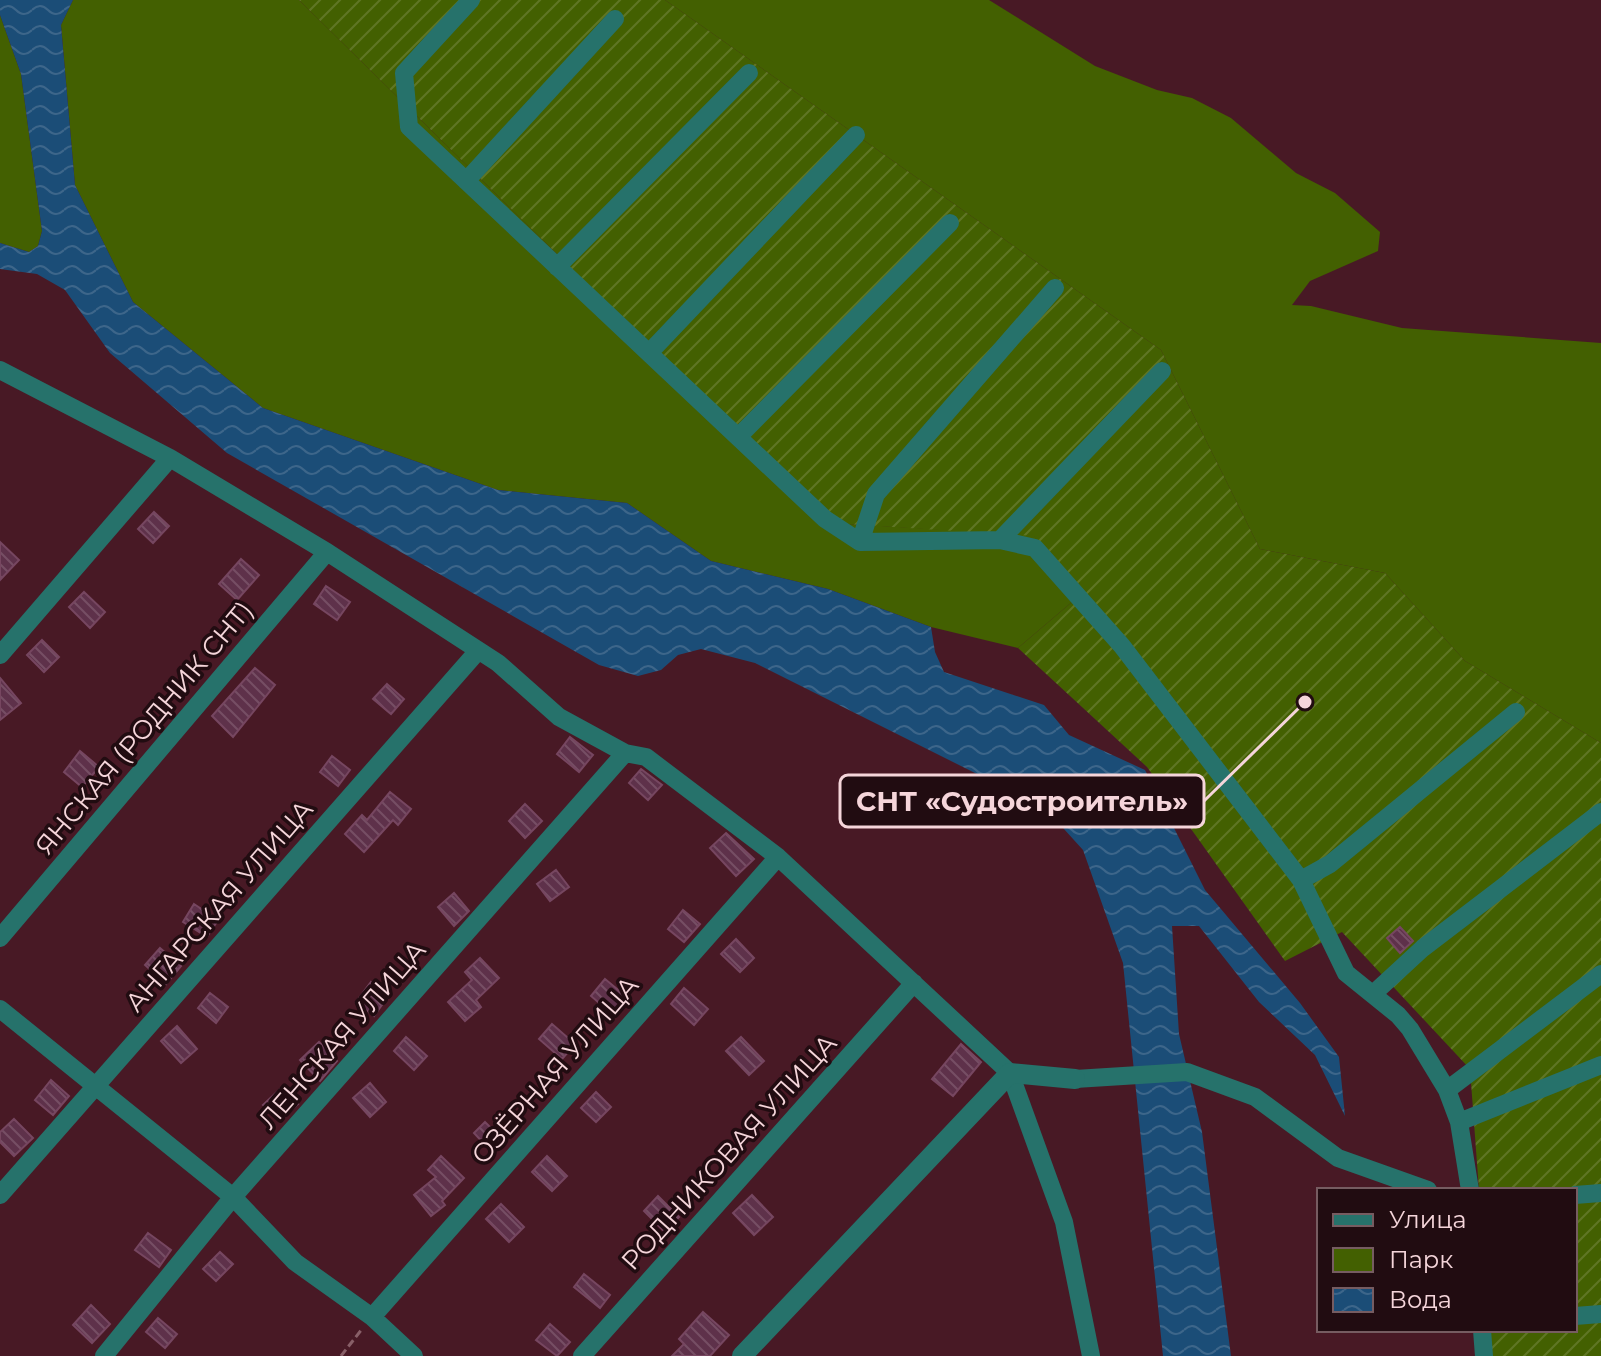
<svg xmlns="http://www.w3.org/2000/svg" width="1601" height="1356" font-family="Montserrat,sans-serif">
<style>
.green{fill:#436001}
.garden{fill:url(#garden-furrows)}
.water{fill:url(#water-waves)}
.building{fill:url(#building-back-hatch);stroke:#764660;stroke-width:2}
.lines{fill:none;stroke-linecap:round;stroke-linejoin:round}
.path{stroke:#885f68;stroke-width:3;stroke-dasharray:8 4;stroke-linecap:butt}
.minor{stroke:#26726b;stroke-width:18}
.tertiary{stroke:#26726b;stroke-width:20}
.labels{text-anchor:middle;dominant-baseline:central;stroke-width:7;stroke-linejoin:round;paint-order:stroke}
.street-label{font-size:26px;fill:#f5d5da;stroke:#210c11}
.leader{fill:none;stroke:#f5d5da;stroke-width:3}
.callout-dot{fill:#f5d5da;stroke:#210c11;stroke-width:3}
.callout{fill:#210c11;stroke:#f5d5da;stroke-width:3}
.callout-label{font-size:28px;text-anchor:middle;font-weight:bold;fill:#f5d5da}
</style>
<defs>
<pattern id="garden-furrows" width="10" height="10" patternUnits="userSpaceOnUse" patternTransform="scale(2)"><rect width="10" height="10" fill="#436001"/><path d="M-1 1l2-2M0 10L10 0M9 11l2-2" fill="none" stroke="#5f7625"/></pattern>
<pattern id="water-waves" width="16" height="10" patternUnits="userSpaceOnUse" patternTransform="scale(2)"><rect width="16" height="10" fill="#1b4d77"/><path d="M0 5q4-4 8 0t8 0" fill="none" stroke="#3d668a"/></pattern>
<pattern id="building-back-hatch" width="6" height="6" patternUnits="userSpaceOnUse" patternTransform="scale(2)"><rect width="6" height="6" fill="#5e314a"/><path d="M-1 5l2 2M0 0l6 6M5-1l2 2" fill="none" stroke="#764e64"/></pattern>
</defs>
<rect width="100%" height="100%" fill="#481925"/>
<path class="green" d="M73,0H299L830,523L1034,535L1072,602L1018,648L931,627L828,589L711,561L627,503L498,490L263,408L133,302L75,185L61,25Z
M665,0H989L1095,66L1157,90L1192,98L1231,118L1296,173L1335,193L1380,232L1378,251L1310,281L1292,305L1311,306L1402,328L1601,343V743L1465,661L1385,573L1260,549L1161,350Z
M0,15L21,74L42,231L38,246L29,252L0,243Z"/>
<path class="garden" d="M299,0H665L1161,350L1260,549L1385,573L1465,661L1601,743V1356H1491L1489,1330H1575V1190H1479L1470,1069L1342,932L1285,961L1147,767L1018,648L1072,602L1034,536L830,523Z"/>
<path class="water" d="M0,0H73L61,25L75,185L133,302L263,408L498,490L627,503L711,561L828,589L931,627L935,652L944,672L1044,705L1069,735L1145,770L1205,890L1300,1003L1339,1057L1345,1116L1315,1055L1259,1002L1199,926H1172L1179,1034L1202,1132L1231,1356H1163L1123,963L1083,850L1045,808L755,663L701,649L678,655L661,670L638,676L599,665L227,453L110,353L65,290L37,274L0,269V243L29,252L38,246L42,231L21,74L0,15Z"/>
<path class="building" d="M154,512L169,526L153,543L138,529Z
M0,542L19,560L0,580Z
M241,559L259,575L237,600L219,584Z
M326,586L350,602L337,620L314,604Z
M84,592L105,612L90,628L69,607Z
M42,640L59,657L44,672L27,655Z
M255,668L275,685L233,737L212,716Z
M0,678L21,703L0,720Z
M387,684L404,699L391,714L373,699Z
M570,737L593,755L579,772L557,754Z
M80,751L99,767L82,787L64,772Z
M332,756L350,770L338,786L320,772Z
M641,769L662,785L648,800L629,783Z
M390,792L411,809L398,825L393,820L364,852L345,834L362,815L367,820Z
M525,804L542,821L525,838L509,821Z
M726,833L754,859L736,876L710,848Z
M556,870L569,887L550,901L537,884Z
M454,893L469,911L454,926L438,907Z
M194,904L218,920L207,937L183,922Z
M683,910L700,924L684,942L668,929Z
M1400,927L1413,941L1400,953L1387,938Z
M736,939L754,958L740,972L721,954Z
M160,948L181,966L166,984L145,965Z
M480,958L499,978L476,1000L481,1007L465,1021L448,1002L472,980L465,972Z
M605,979L628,998L613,1015L591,996Z
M371,982L389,995L374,1016L356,1002Z
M684,988L708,1009L694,1025L671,1004Z
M210,993L228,1007L216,1023L198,1008Z
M552,1024L575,1044L562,1059L539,1039Z
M177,1026L197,1049L181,1063L161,1041Z
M406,1037L427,1056L414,1070L394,1051Z
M741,1037L764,1061L749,1075L726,1051Z
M319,1042L337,1061L320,1081L300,1060Z
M961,1044L981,1062L953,1096L932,1079Z
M51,1080L69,1096L53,1115L35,1100Z
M370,1083L386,1102L370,1117L353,1098Z
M281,1088L298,1104L281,1120L263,1105Z
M596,1092L611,1107L596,1122L581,1108Z
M14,1119L33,1138L14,1156L0,1142V1132Z
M485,1122L501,1138L489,1149L474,1133Z
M441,1156L464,1178L442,1201L445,1205L431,1216L414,1195L436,1177L428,1170Z
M547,1156L567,1176L552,1191L532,1172Z
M752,1195L773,1217L754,1235L733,1213Z
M658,1196L679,1217L665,1232L644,1211Z
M501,1204L524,1227L509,1242L486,1219Z
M148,1233L171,1250L159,1267L135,1250Z
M220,1252L233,1264L216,1281L203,1269Z
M584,1274L610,1295L600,1308L574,1287Z
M91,1305L110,1324L92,1343L73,1325Z
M703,1312L729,1335L710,1356H672L684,1344L679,1339Z
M158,1318L177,1334L165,1348L146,1332Z
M550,1324L570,1342L557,1356L536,1340Z"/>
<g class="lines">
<path class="path" d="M341,1356L362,1329"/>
<path class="minor" d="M471,0L404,73L409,127L825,519L860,542L1000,540L1035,548L1122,646L1301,880L1346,973L1398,1015L1410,1029L1447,1090L1459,1122L1470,1190
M466,181L615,19
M557,267L749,73
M649,353L856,135
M0,370L170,458L327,552L498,663L559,717L625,753L646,757L778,857L1010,1073L1064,1222L1091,1356
M738,437L950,223
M1000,540L1162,371
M860,542L876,494L1055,288
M0,655L170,458
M1301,880L1330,864L1516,712
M0,938L327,552
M1373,994L1423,948L1601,812
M0,1009L233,1197L295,1262L372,1317L414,1356
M1075,1079L1187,1072L1255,1097L1338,1158L1428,1190
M1447,1090L1601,974
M1459,1122L1601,1065
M0,1195L477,652
M1575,1195L1601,1193
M1575,1316L1601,1314
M372,1317L778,857
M1482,1330L1484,1356
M104,1356L233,1197L625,753
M582,1356L914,983"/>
<path class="tertiary" d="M742,1356L1010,1073L1075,1079"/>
</g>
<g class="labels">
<g class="street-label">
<text transform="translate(144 728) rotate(-50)">ЯНСКАЯ (РОДНИК СНТ)</text>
<text transform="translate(219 906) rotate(-49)">АНГАРСКАЯ УЛИЦА</text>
<text transform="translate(342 1035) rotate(-49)">ЛЕНСКАЯ УЛИЦА</text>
<text transform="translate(555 1070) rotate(-49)">ОЗЁРНАЯ УЛИЦА</text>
<text transform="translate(729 1152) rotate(-48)">РОДНИКОВАЯ УЛИЦА</text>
</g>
</g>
<path class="leader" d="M1305 702L1204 801"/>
<circle class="callout-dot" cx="1305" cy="702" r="8"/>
<rect class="callout" x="840" y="775" width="364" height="52" rx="8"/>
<g class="callout-label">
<text x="1022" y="811">СНТ «Судостроитель»</text>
</g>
<rect x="1317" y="1188" width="260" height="144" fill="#210c11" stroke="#765c61" stroke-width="2"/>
<rect x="1333" y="1214" width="40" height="12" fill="#26726b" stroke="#765c61" stroke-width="2"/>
<text x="1389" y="1228" font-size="24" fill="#f5d5da">Улица</text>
<rect x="1333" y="1248" width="40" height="24" fill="#436001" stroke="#765c61" stroke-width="2"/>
<text x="1389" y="1268" font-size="24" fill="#f5d5da">Парк</text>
<rect x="1333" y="1288" width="40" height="24" fill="url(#water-waves)" stroke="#765c61" stroke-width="2"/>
<text x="1389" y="1308" font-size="24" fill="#f5d5da">Вода</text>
</svg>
